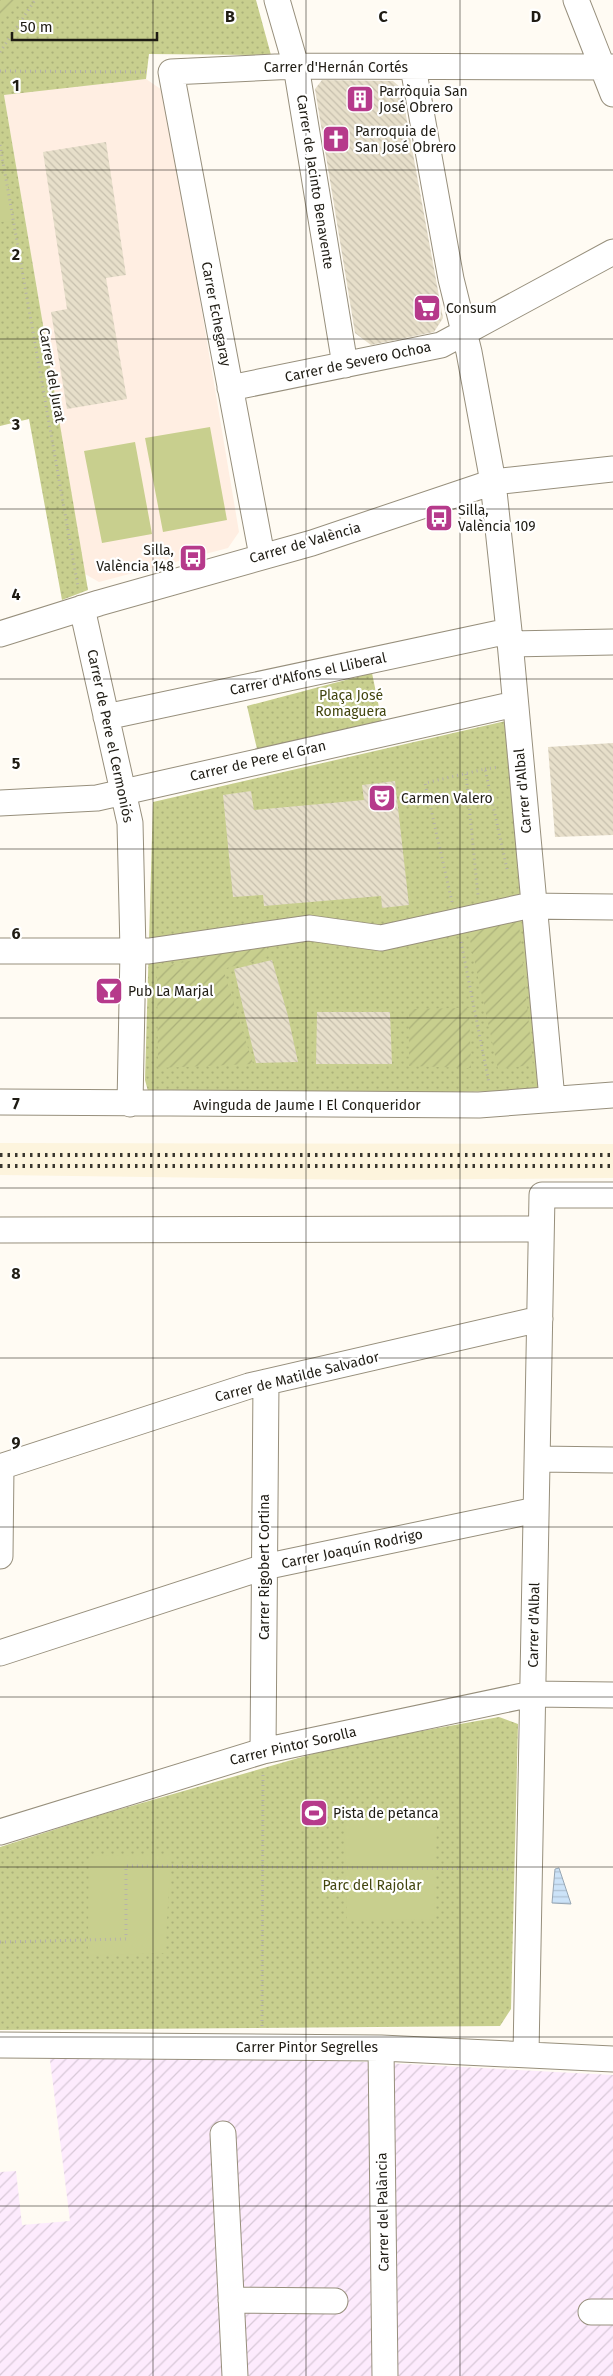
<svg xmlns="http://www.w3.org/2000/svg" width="613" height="2376" font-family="'Fira Sans',sans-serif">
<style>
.built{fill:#fdf4dd}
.industrial{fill:url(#industrial-furrows)}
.education{fill:#ffeee2}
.grass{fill:url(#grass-dots)}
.garden{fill:url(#garden-furrows)}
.pitch{fill:#c8cf8e}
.water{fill:url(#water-rules);stroke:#98a7b4}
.building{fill:url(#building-back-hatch)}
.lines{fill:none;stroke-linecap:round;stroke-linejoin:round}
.minor-casing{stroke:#978f7c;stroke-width:27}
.path{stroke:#b6b2aa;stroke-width:3;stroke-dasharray:1 4;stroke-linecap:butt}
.minor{stroke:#fff;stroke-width:25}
.rail{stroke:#39362e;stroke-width:4;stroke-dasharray:2.5 5;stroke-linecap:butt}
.grid{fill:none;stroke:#1f1c14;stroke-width:1;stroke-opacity:0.55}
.labels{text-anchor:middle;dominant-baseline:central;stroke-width:4.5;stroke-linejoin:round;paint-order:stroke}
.street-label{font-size:14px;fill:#1f1c14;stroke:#fff}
.poi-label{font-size:14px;fill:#1f1c14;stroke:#fff;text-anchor:start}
.park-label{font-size:14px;fill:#43460f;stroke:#fff}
.grid-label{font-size:16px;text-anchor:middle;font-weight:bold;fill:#1f1c14;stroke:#fff;stroke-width:4.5;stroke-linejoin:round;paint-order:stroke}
</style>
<defs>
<pattern id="industrial-furrows" width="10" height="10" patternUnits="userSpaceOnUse" patternTransform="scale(1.25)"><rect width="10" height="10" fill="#fdebfd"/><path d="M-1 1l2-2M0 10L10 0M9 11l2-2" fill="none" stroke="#d8c9d8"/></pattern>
<pattern id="grass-dots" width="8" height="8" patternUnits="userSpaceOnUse" patternTransform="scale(1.25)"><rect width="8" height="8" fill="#c8cf8e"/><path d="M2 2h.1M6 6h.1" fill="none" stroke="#abb17a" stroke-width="1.8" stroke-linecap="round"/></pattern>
<pattern id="garden-furrows" width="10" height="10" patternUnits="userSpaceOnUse" patternTransform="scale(1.25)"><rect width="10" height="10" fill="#c8cf8e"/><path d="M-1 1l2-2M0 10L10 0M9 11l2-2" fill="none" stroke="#abb17a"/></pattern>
<pattern id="water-rules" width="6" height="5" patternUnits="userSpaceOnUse" patternTransform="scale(1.25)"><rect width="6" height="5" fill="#cce3f8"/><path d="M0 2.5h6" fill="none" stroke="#afc2d4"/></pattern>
<pattern id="building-back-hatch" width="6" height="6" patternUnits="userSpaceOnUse" patternTransform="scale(1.25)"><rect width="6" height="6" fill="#e7dfca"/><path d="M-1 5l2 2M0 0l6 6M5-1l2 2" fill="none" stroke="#c6bfad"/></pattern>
</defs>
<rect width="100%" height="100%" fill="#fffbf3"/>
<path class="built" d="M0,1143L613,1144V1178L373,1180L0,1175Z"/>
<path class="industrial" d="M49,2052L269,2057L613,2075V2376H0V2172L16,2171L22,2225L70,2221Z"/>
<path class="education" d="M146,79L165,92L239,532L228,548L99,582L85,574L4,95L51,88Z"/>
<path class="grass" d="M0,0H256L271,55L149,54L146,79L4,95L88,590L62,600L29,419L0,426Z
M372,673L382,722L257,749L247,706Z
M514,719L545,1091L149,1095L145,1080L153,802Z
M499,1717L518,1724L511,2009L500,2026L0,2030V1847L100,1815L344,1745Z"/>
<path class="garden" d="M0,0H18L0,22Z
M518,914L533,1065L498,1069L467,926Z
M266,944L268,957L223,969L253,1064L158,1068L157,968Z
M469,1008L471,1068L409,1066V1009Z"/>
<path class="pitch" d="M6,176L14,221L0,222V177Z
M210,427L227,520L163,532L145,438Z
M135,442L152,534L102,543L84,451Z
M344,1815H437L434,1919L347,1921Z
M171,1854L165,1953L88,1956L89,1856Z"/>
<path class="water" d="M559,1868L571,1904L552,1903L555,1869Z"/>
<path class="building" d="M322,80L393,81L401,88L443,318L434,332L371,345L355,333L315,89Z
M106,142L126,275L106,278L127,399L67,409L51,312L67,309L43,152Z
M613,743V835L555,837L548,747Z
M395,781L409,905L382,908L381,896L264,906L263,895L233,897L223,795L251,791L254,810L364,800L362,785Z
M272,960L288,1016L298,1062L256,1063L234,969Z
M317,1012H390L392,1064H316Z"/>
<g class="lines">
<g class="minor-casing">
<path id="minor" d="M277,0L296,66L345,365
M576,0L613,94
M413,67L451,279L469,352L493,482L509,631L552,1099
M230,388L441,345L613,252
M262,556L171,72L296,66L613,67
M82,608L130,823L133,951L130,1104
M0,634L99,603L312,543L493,482L613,469
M510,644L613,642
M106,717L509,631
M0,803L97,798L515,704
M0,951H149L309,928L381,938L527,906L613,907
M0,1102L479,1105L613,1095
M0,1230L541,1229
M538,1459L613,1460
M0,1467L249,1386L540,1319
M0,1556L1,1467
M0,1653L264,1567L536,1510
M263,1751L266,1382
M0,1832L263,1751L532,1694L613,1695
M0,2045L381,2048L613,2059
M381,2048L385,2376
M526,2054L542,1195H613
M223,2134L235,2376
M231,2300L335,2301
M591,2312H613"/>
</g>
<path class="path" d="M0,52L35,0
M0,71L149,72
M0,145L78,587
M485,769L499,767
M466,774L478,896
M452,902L425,783L485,769L507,869
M461,942L489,1083
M0,1942L126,1939V1866L508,1869
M262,2026L263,1773"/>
<use href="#minor" class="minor"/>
<path class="rail" d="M0,1155H613
M0,1166H613"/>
</g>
<path class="grid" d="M153,0V2376M306,0V2376M460,0V2376M0,170H613M0,339H613M0,509H613M0,679H613M0,849H613M0,1018H613M0,1188H613M0,1358H613M0,1527H613M0,1697H613M0,1867H613M0,2037H613M0,2206H613"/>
<defs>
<g id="building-square" transform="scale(1.4375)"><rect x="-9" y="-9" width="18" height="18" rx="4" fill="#b63a8b" stroke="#fff"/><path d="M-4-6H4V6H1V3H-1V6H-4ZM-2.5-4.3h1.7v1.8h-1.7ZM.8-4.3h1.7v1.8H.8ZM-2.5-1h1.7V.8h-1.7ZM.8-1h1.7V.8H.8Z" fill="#fff"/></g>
<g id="church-square" transform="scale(1.4375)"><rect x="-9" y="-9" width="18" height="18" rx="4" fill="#b63a8b" stroke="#fff"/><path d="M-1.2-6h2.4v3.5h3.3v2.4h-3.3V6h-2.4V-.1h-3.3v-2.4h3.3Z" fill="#fff"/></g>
<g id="supermarket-square" transform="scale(1.4375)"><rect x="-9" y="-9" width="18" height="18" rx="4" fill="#b63a8b" stroke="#fff"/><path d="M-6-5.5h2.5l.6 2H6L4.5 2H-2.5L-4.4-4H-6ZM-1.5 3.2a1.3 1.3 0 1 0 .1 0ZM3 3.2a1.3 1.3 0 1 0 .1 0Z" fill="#fff"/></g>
<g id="bus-square" transform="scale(1.4375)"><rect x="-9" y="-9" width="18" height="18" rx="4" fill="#b63a8b" stroke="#fff"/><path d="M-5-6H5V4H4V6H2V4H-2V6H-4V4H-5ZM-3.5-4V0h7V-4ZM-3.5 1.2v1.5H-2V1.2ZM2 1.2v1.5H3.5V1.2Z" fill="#fff"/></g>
<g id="theatre-square" transform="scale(1.4375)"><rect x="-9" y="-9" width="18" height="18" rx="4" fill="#b63a8b" stroke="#fff"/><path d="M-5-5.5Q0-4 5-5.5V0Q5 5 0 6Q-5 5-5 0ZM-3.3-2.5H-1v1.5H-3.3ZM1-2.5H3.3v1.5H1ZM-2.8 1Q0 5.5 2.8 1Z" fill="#fff"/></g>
<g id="bar-square" transform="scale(1.4375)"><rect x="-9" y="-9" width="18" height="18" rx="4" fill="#b63a8b" stroke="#fff"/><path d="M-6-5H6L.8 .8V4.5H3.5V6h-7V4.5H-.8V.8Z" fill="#fff"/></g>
<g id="stadium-square" transform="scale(1.4375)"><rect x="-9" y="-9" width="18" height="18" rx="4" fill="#b63a8b" stroke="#fff"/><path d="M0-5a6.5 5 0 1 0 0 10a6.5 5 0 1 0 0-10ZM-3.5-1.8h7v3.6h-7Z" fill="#fff"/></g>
</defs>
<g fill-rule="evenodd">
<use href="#building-square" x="360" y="99"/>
<use href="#church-square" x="336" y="139"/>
<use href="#supermarket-square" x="427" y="308"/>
<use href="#bus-square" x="439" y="518"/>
<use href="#bus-square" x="193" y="558"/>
<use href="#theatre-square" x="382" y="798"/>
<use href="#bar-square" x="109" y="991"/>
<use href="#stadium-square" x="314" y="1813"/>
</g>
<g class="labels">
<g class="street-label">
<text x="336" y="67">Carrer d'Hernán Cortés</text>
<text transform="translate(315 182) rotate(81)">Carrer de Jacinto Benavente</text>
<text transform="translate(216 314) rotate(79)">Carrer Echegaray</text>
<text transform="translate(358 362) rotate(-12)">Carrer de Severo Ochoa</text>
<text transform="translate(52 375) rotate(80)">Carrer del Jurat</text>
<text transform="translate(305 543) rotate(-16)">Carrer de València</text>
<text transform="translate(308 674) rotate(-12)">Carrer d'Alfons el Lliberal</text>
<text transform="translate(110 736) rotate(78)">Carrer de Pere el Cermoniós</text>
<text transform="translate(258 761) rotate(-13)">Carrer de Pere el Gran</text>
<text transform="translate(523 791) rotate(-95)">Carrer d'Albal</text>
<text x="307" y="1105">Avinguda de Jaume I El Conqueridor</text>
<text transform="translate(297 1377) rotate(-14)">Carrer de Matilde Salvador</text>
<text transform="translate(352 1549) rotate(-12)">Carrer Joaquín Rodrigo</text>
<text transform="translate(264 1567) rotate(-90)">Carrer Rigobert Cortina</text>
<text transform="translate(534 1625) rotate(-89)">Carrer d'Albal</text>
<text transform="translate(293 1746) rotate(-13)">Carrer Pintor Sorolla</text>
<text x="307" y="2047">Carrer Pintor Segrelles</text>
<text transform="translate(383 2212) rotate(-91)">Carrer del Palància</text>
</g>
<g class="poi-label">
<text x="379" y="91">Parròquia San<tspan x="379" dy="16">José Obrero</tspan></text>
<text x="355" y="131">Parroquia de<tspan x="355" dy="16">San José Obrero</tspan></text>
<text x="446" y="308">Consum</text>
<text x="458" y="510">Silla,<tspan x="458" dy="16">València 109</tspan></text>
<text x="174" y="550" text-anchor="end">Silla,<tspan x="174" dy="16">València 148</tspan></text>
<text x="401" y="798">Carmen Valero</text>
<text x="128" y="991">Pub La Marjal</text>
<text x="333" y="1813">Pista de petanca</text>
</g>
<g class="park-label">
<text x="351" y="695">Plaça José<tspan x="351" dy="16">Romaguera</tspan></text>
<text x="372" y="1885">Parc del Rajolar</text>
</g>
</g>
<g class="grid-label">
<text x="230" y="22">B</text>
<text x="383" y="22">C</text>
<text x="536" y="22">D</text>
<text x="16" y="91">1</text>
<text x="16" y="260">2</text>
<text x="16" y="430">3</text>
<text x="16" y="600">4</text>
<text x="16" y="769">5</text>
<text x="16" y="939">6</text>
<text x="16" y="1109">7</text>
<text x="16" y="1279">8</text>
<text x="16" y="1448">9</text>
</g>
<path d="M12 32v8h145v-8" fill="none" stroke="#1f1c14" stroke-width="2.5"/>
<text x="20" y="32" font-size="15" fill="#1f1c14" stroke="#ffffff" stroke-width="4" paint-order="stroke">50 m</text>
</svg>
